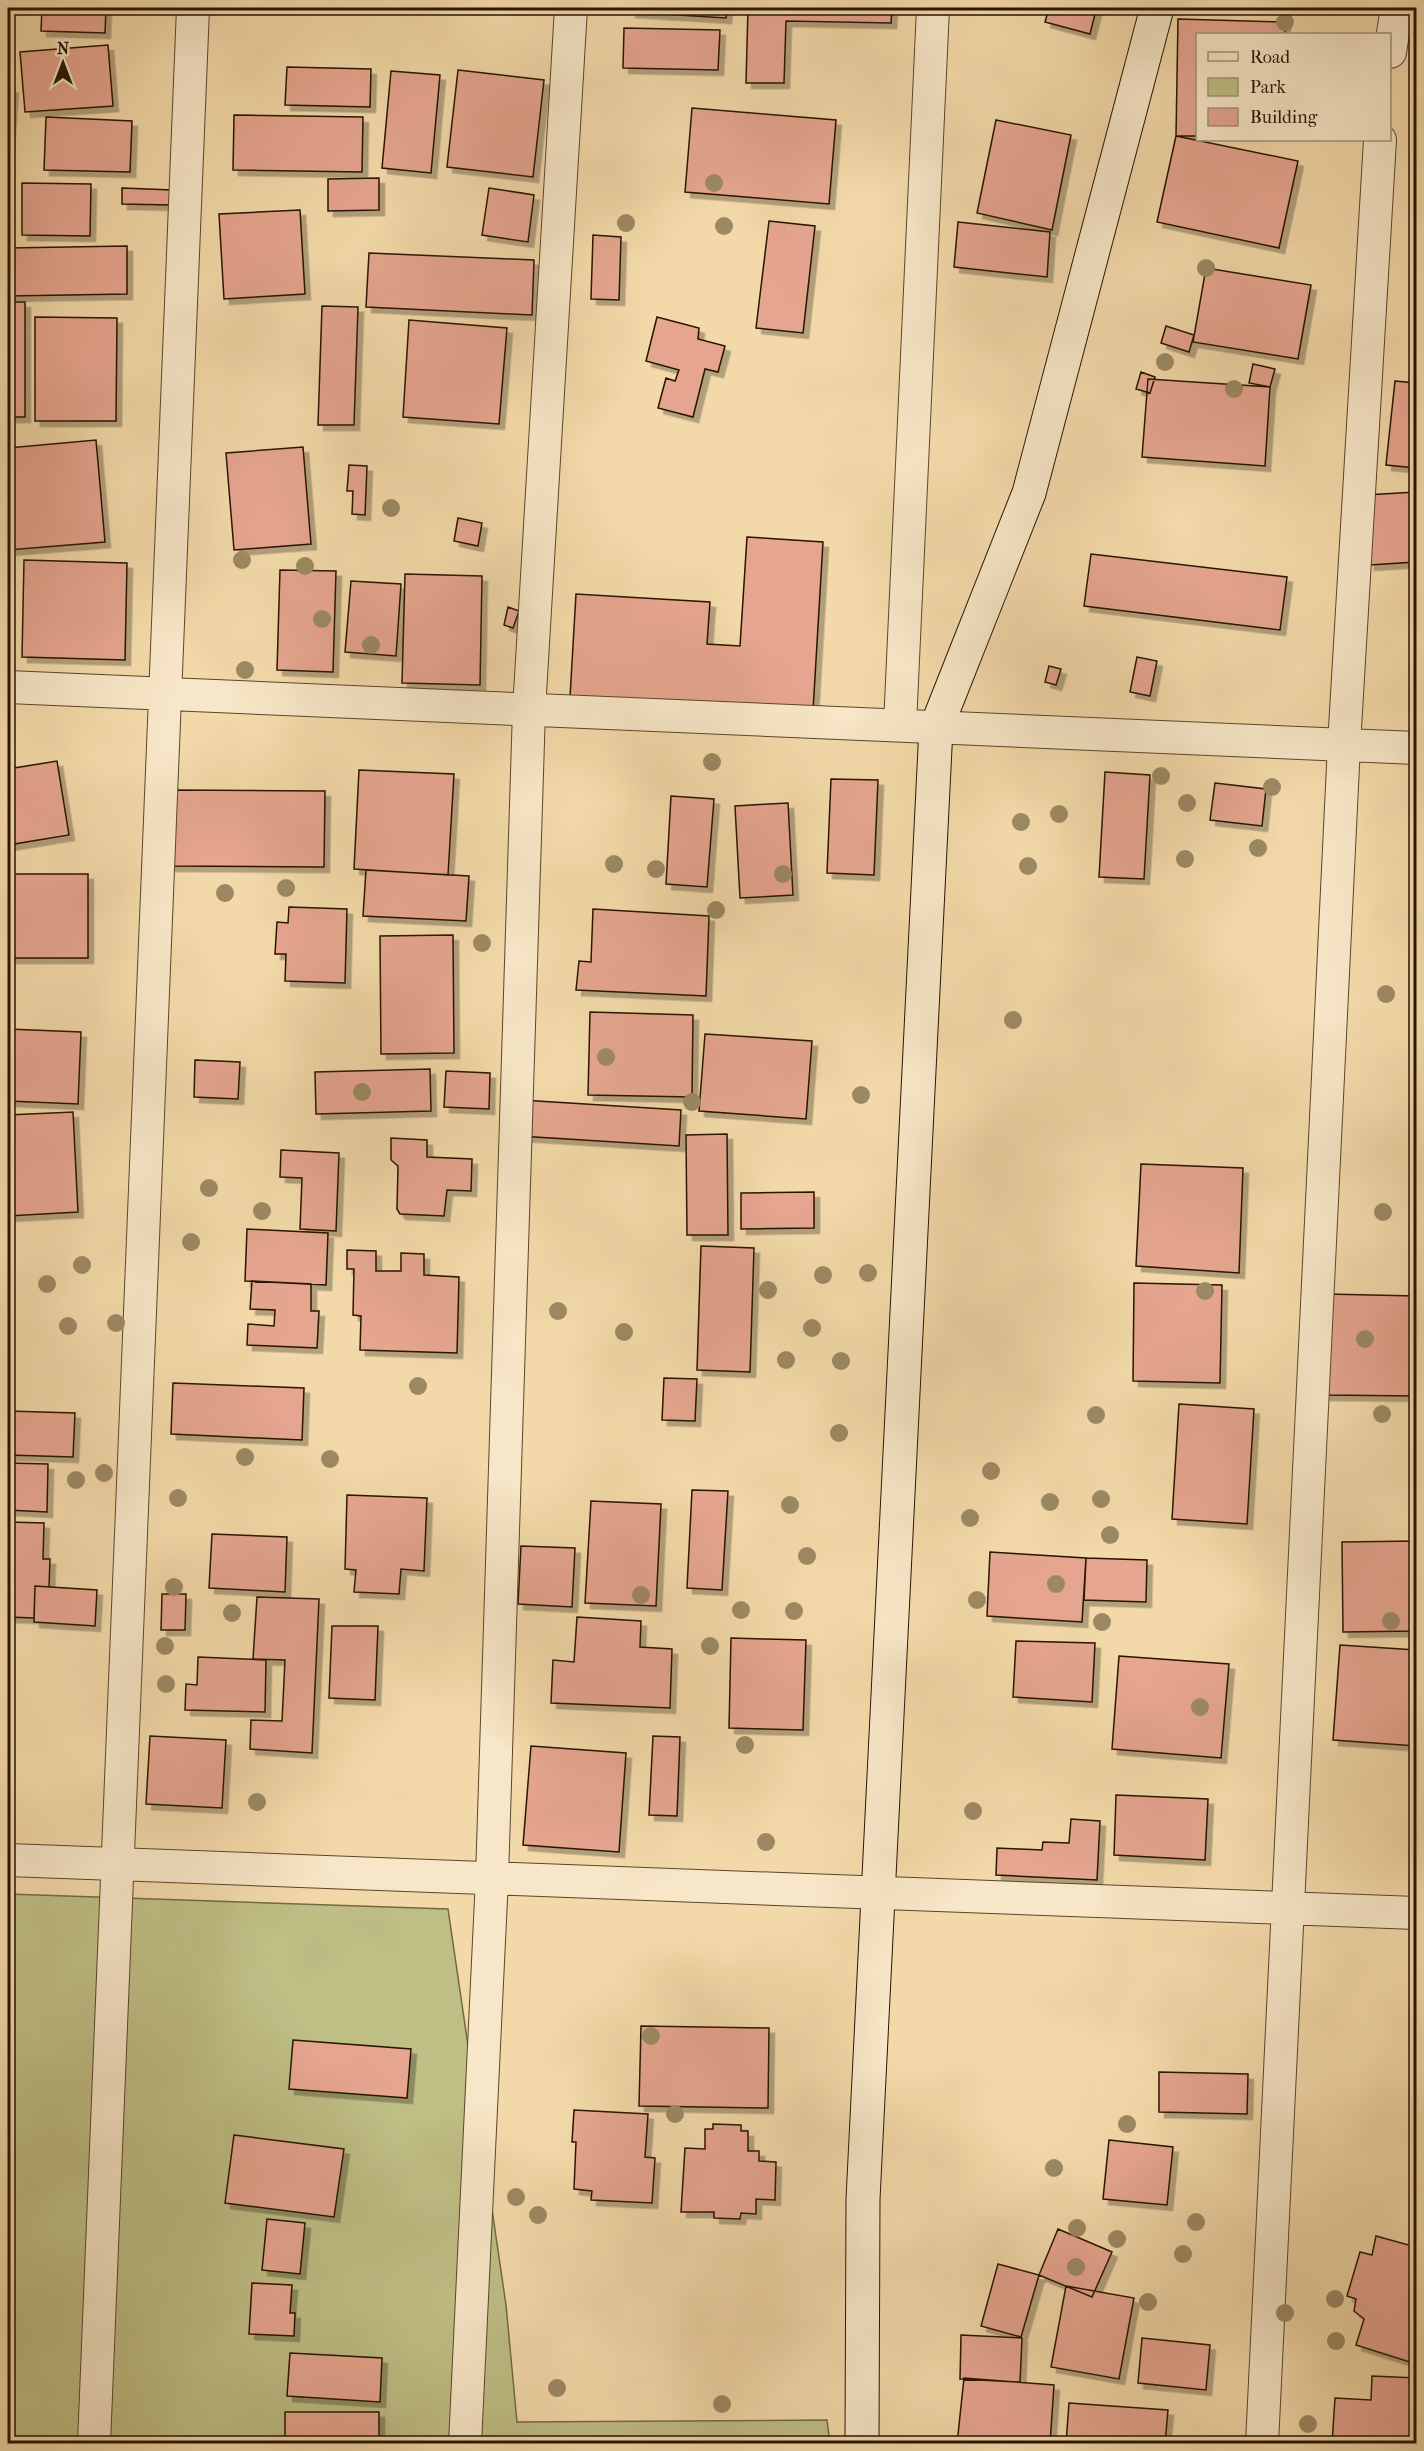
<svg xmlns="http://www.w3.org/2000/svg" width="1424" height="2451" font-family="'IM FELL French Canon',serif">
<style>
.green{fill:#bfbe85;stroke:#726a43;stroke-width:1.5}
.building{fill:#e6a58f;stroke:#261501;stroke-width:1.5;filter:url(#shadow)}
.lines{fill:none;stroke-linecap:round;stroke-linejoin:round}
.street-casing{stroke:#59462b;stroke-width:34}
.secondary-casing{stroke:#261501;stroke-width:35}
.street{stroke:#f7e6c7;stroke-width:32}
.secondary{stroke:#f7e6c7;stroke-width:33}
.tree{fill:#9c8963}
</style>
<defs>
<filter id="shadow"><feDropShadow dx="5.5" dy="5.5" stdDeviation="0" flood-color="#0004"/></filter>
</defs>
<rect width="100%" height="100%" fill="#f3d9a9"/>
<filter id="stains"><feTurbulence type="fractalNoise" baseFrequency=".00333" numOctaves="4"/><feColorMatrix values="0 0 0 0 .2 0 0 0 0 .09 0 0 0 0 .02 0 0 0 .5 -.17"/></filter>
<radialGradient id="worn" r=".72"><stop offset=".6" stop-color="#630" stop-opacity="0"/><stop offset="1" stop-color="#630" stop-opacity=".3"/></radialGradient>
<path class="green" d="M8,1894L448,1909L506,2305L517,2422L827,2420L830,2443L8,2444Z"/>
<path class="building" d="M42,8H106L105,33L41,31Z
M630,8H727L726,18L630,12Z
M748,8H892L891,23L786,21L784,83H746Z
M1049,8H1087L1096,10L1090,34L1045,22Z
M1178,19L1285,22V34H1198V136H1176Z
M624,28L720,30L718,70L623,68Z
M108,45L113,106L25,112L20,52Z
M287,67L371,69L370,107L285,105Z
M458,70L544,80L533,177L447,167Z
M391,71L440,75L431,173L382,168Z
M8,87L13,88L8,154Z
M692,108L836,120L829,204L685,192Z
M234,115L363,117L362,172L233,170Z
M46,117L132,121L130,172L44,170Z
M996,120L1071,135L1052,230L977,213Z
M1176,136L1298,161L1279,248L1157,222Z
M379,178V210L328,211V179Z
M22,183L91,184L90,236L22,235Z
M122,188L172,190L171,205L122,204Z
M489,188L534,195L528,242L482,235Z
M300,210L305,294L224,299L219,214Z
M769,221L815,226L803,333L756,328Z
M958,222L1050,232L1047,277L954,267Z
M593,235L621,237L619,300L591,299Z
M127,246V294L8,296V248Z
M369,253L534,260L532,315L366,307Z
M1206,268L1311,285L1298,359L1193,342Z
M8,302H25V417H8Z
M322,306L358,307L354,425H318Z
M35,317L117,318L116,421H35Z
M657,317L699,328L698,339L725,346L718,372L705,369L693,417L658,408L666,378L675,381L679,370L646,361Z
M409,320L507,328L499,424L403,417Z
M1166,326L1194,335L1189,352L1161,343Z
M1253,364L1275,369L1270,387L1249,383Z
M1141,372L1155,377L1150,393L1136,389Z
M1148,379L1270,387L1265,466L1142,457Z
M1395,381L1416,383V468L1386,465Z
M96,440L105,542L8,550V448Z
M303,447L311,544L234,550L226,453Z
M349,465L367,466L365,515L352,514L353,491H347Z
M1416,492V562L1369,565L1365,495Z
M458,518L482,523L478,546L454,541Z
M747,537L823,542L813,711L570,697L576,594L710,602L707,644L740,646Z
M1091,554L1287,577L1280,630L1084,606Z
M24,560L127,563L125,660L22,657Z
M280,570L336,571L333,672L277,670Z
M405,574L482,576L480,685L402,683Z
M351,581L401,584L396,656L345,652Z
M508,607L519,611L513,628L504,625Z
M1137,657L1157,661L1150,696L1130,692Z
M1049,666L1061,669L1056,685L1045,682Z
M57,761L69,835L8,845V769Z
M359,770L454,774L448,875L354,869Z
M1105,772L1150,775L1144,879L1099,877Z
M831,779L878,780L874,875L827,873Z
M1215,783L1266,789L1262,826L1210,820Z
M170,790L325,791L324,867L170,866Z
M671,796L714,799L707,887L666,884Z
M788,803L793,895L740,898L735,806Z
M366,870L469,876L466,921L363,916Z
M8,874H88V958H8Z
M289,907L347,909L345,983L285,981L286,954H275L277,922L288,923Z
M593,909L709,916L706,996L576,990L579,961L591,962Z
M453,935L454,1053L381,1054L380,936Z
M590,1012L693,1015L692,1097L588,1095Z
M8,1029L81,1032L78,1104L8,1101Z
M705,1034L812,1041L806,1119L699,1111Z
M195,1060L240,1062L238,1099L194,1097Z
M430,1069L431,1111L316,1114L315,1072Z
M446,1071L490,1073L489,1109L444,1107Z
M521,1100L681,1110L679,1146L519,1136Z
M73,1112L78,1212L8,1216V1115Z
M727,1134L728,1235H687L686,1135Z
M391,1138L427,1140V1157L472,1159L471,1191L447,1190L444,1216L400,1214L397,1209L398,1166L391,1160Z
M281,1150L339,1153L336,1231L300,1229L302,1178L280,1177Z
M1141,1164L1243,1168L1239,1273L1136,1266Z
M814,1192V1228L741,1229V1193Z
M247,1229L328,1233L326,1285L245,1281Z
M701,1246L754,1248L750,1372L697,1370Z
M347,1250L376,1251V1271H401V1253L424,1254V1275L459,1277L457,1353L360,1350L361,1316L353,1315L354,1269H347Z
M252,1281L311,1284V1311H319L317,1348L247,1345L248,1324L274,1326L275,1310L250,1309Z
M1134,1283L1222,1285L1220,1383L1133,1381Z
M1326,1294L1416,1296V1396L1324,1395Z
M664,1378L697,1379L695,1421L662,1420Z
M173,1383L304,1388L302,1440L171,1434Z
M1179,1404L1254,1409L1247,1524L1172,1519Z
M8,1411L75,1413L73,1457L8,1455Z
M8,1463L48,1464L47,1512L8,1510Z
M692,1490L728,1491L722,1590L687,1588Z
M347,1495L427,1498L424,1571L401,1569L399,1594L354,1592L356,1570L345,1569Z
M591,1501L661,1504L656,1606L585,1603Z
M8,1522L44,1523L43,1559H50L49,1587L35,1586L34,1618L8,1617Z
M212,1534L287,1537L285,1592L209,1588Z
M1416,1541V1631L1343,1632L1342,1542Z
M521,1546L575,1548L572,1607L518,1604Z
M990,1552L1086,1558L1082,1622L987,1616Z
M1086,1558L1147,1560L1146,1602L1084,1600Z
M35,1586L97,1590L95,1626L34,1622Z
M162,1594H186L185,1630H161Z
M257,1597L319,1599L312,1753L250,1749L251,1720L282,1721L285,1660L253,1659Z
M577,1617L641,1621L640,1647L672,1649L670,1708L551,1703L553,1660L574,1662Z
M332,1626H378L375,1700L329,1698Z
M731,1638L806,1640L803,1730L729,1728Z
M1016,1641L1095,1643L1092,1702L1013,1697Z
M1340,1645L1416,1650V1746L1333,1740Z
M1119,1656L1229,1664L1221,1758L1112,1749Z
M198,1657L266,1660L265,1712L185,1710L186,1684L197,1685Z
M150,1736L226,1740L222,1808L146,1804Z
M653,1736L680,1737L677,1816L649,1815Z
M531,1746L626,1753L619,1852L523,1845Z
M1116,1795L1208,1799L1205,1860L1114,1855Z
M1071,1819L1100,1821L1097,1880L996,1875L997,1848L1042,1850L1043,1842L1069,1843Z
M641,2026L769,2028L768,2108L639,2106Z
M293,2040L411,2049L407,2098L289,2089Z
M1159,2072L1248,2074L1247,2114L1159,2112Z
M574,2110L648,2114L645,2157L655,2158L652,2203L591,2200L592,2191L574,2189L576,2142H572Z
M713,2124L741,2125V2131H748V2151H759V2161L776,2162L775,2200L756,2199V2214L741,2213L740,2219L714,2218V2212H681L685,2148L705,2149V2129H713Z
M234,2135L344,2149L334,2217L225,2203Z
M1109,2140L1173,2147L1167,2205L1103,2199Z
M267,2219L305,2223L300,2274L262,2270Z
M1058,2229L1112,2252L1092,2297L1039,2275Z
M1376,2236L1416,2247V2364L1356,2345L1364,2319L1354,2311L1356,2299L1347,2296L1360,2252L1372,2255Z
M998,2264L1039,2275L1021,2337L981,2326Z
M252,2283L292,2285L290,2313H295L294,2336L249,2334Z
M1066,2286L1134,2298L1119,2379L1051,2367Z
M961,2335L1022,2338L1020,2382L960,2379Z
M1142,2338L1210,2345L1206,2390L1138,2383Z
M290,2353L382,2358L380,2402L287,2396Z
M1372,2376L1416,2378V2444H1332L1335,2398L1371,2400Z
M964,2378L1054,2385L1050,2444H957Z
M1069,2403L1168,2410L1165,2444H1066Z
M285,2412H379V2444H285Z"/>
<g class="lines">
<g class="street-casing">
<path id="street" d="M1390,52L1397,8
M8,687L1416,748
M900,725L933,8
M8,1860L1416,1913
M94,2444L193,8
M465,2444L492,1878L529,710L571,8
M1262,2444L1344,745L1380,140"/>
</g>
<g class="secondary-casing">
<path id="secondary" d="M862,2444L863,2199L936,728L1029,493L1157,8"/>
</g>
<use href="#street" class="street"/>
<use href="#secondary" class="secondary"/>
</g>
<g class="tree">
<circle cx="1285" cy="22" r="9"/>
<circle cx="714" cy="183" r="9"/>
<circle cx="626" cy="223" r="9"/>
<circle cx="724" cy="226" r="9"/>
<circle cx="1206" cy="268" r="9"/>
<circle cx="1165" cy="362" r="9"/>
<circle cx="1234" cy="389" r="9"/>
<circle cx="391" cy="508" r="9"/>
<circle cx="242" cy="560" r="9"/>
<circle cx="305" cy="566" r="9"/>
<circle cx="322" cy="619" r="9"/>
<circle cx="371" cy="645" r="9"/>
<circle cx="245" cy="670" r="9"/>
<circle cx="712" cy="762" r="9"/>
<circle cx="1161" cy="776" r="9"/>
<circle cx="1272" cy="787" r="9"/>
<circle cx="1187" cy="803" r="9"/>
<circle cx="1059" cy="814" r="9"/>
<circle cx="1021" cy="822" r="9"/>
<circle cx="1258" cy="848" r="9"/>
<circle cx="1185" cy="859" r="9"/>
<circle cx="614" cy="864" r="9"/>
<circle cx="1028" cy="866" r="9"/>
<circle cx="656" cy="869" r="9"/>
<circle cx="783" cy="874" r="9"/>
<circle cx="286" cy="888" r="9"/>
<circle cx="225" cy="893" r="9"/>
<circle cx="716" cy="910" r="9"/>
<circle cx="482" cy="943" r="9"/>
<circle cx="1386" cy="994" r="9"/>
<circle cx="1013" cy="1020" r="9"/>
<circle cx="606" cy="1057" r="9"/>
<circle cx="362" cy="1092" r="9"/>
<circle cx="861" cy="1095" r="9"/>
<circle cx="692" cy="1102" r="9"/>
<circle cx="209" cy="1188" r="9"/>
<circle cx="262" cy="1211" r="9"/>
<circle cx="1383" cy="1212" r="9"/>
<circle cx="191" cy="1242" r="9"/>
<circle cx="82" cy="1265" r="9"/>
<circle cx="868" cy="1273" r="9"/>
<circle cx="823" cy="1275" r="9"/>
<circle cx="47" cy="1284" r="9"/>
<circle cx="768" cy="1290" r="9"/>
<circle cx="1205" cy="1291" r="9"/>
<circle cx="558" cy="1311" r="9"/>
<circle cx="116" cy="1323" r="9"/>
<circle cx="68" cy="1326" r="9"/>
<circle cx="812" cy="1328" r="9"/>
<circle cx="624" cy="1332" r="9"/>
<circle cx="1365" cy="1339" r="9"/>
<circle cx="786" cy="1360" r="9"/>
<circle cx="841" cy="1361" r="9"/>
<circle cx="418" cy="1386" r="9"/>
<circle cx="1382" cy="1414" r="9"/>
<circle cx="1096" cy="1415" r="9"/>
<circle cx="839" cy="1433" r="9"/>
<circle cx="245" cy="1457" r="9"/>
<circle cx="330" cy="1459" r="9"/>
<circle cx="991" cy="1471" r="9"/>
<circle cx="104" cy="1473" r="9"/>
<circle cx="76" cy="1480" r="9"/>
<circle cx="178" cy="1498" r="9"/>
<circle cx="1101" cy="1499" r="9"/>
<circle cx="1050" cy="1502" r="9"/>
<circle cx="790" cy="1505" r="9"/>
<circle cx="970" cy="1518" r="9"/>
<circle cx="1110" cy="1535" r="9"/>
<circle cx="807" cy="1556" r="9"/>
<circle cx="1056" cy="1584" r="9"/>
<circle cx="174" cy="1587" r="9"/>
<circle cx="641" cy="1595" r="9"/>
<circle cx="977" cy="1600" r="9"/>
<circle cx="741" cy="1610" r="9"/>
<circle cx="794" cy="1611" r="9"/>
<circle cx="232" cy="1613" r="9"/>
<circle cx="1391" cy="1621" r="9"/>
<circle cx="1102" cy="1622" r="9"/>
<circle cx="165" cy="1646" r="9"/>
<circle cx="710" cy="1646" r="9"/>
<circle cx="166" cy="1684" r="9"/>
<circle cx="1200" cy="1707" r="9"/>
<circle cx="745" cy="1745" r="9"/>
<circle cx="257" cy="1802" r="9"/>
<circle cx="973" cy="1811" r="9"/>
<circle cx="766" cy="1842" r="9"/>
<circle cx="651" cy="2036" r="9"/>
<circle cx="675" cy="2114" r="9"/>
<circle cx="1127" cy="2124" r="9"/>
<circle cx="1054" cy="2168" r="9"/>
<circle cx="516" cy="2197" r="9"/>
<circle cx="538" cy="2215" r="9"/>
<circle cx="1196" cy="2222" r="9"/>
<circle cx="1077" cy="2228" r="9"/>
<circle cx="1117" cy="2239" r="9"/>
<circle cx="1183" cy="2254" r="9"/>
<circle cx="1076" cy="2267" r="9"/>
<circle cx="1335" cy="2299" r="9"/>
<circle cx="1148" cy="2302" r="9"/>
<circle cx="1285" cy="2313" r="9"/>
<circle cx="1336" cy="2341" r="9"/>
<circle cx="557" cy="2388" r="9"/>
<circle cx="722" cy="2404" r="9"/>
<circle cx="1308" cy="2424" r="9"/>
</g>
<rect width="1424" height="2451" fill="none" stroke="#f3d9a9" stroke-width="30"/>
<rect x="9" y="9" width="1406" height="2433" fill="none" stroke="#261501" stroke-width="3"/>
<rect x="15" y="15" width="1394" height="2421" fill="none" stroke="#261501" stroke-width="1.5"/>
<rect x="1196" y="33" width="195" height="108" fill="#f7e6c7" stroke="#a39278" stroke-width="1.5"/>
<rect x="1208" y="52" width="30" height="9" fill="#f7e6c7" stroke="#a39278" stroke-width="1.5"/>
<text x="1250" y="63" font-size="18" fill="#261501">Road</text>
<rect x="1208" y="78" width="30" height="18" fill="#bfbe85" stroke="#a39278" stroke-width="1.5"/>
<text x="1250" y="93" font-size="18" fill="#261501">Park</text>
<rect x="1208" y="108" width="30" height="18" fill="#e6a58f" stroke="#a39278" stroke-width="1.5"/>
<text x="1250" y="123" font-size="18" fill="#261501">Building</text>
<g transform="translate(63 63)" stroke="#f7e6c7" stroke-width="4.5" paint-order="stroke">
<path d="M0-4.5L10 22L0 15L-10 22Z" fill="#261501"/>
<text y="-9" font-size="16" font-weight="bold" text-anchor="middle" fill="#261501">N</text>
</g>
<rect width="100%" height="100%" filter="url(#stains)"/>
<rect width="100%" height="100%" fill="url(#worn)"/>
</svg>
